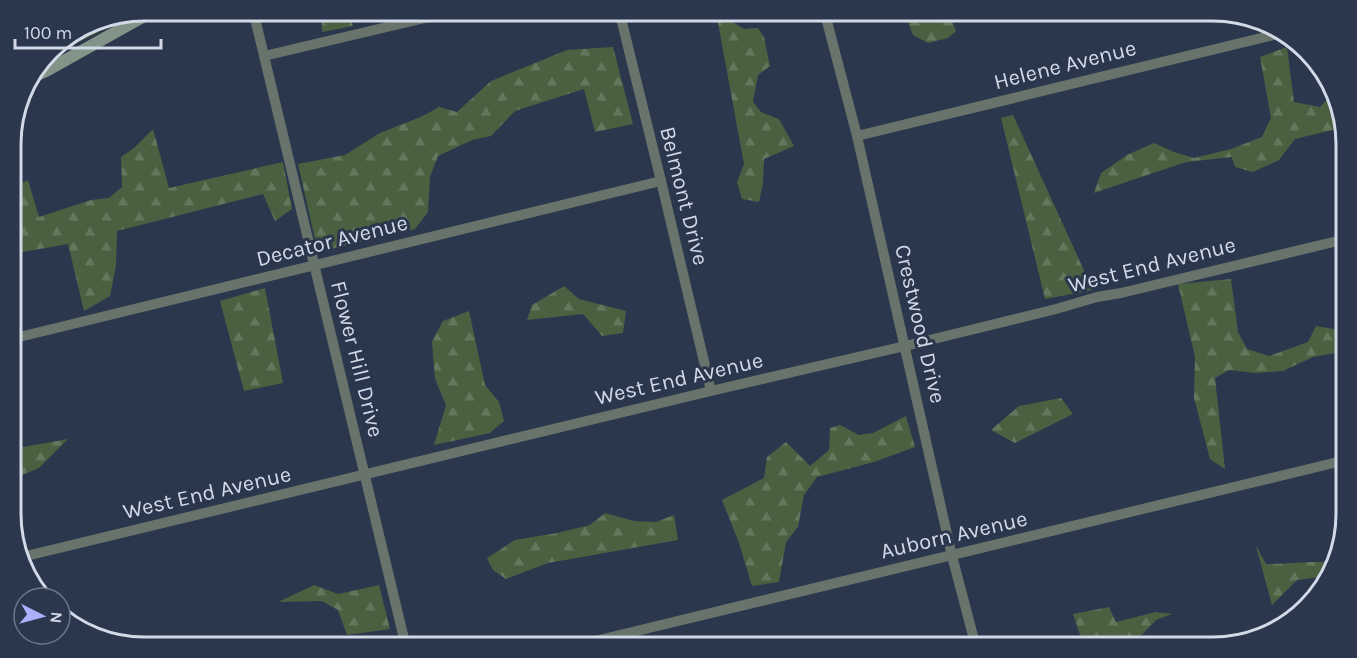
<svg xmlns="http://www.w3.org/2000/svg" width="1357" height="658" font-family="Karla,sans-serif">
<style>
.green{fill:#4a6141}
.forest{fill:url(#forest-firs)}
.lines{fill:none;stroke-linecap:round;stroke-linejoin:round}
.street{stroke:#67736b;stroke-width:10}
.secondary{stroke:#829487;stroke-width:12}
.labels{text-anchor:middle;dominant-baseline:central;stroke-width:6;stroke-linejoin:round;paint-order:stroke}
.street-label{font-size:22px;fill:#d2dae8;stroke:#2a374c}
.rim{fill:none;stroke:#d2dae8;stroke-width:3}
</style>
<defs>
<pattern id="forest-firs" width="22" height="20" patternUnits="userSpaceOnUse" patternTransform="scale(1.5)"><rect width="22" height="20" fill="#4a6141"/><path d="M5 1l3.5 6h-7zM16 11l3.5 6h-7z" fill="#63775c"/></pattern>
</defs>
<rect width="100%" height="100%" fill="#2a374c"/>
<path class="green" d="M129,13L97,33L44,59L56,44L93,21Z"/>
<path class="forest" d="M321,11H349L353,26L322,32Z
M904,11H948L956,31L948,38L928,43L913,35Z
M716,12L744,29L758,28L764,37L770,66L758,75L753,102L761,112L779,119L794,146L764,159L763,183L759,202L742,199L737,182L744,164Z
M613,47L633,124L595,132L584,89L515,111L491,136L472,140L438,156L430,177L428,212L415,229L318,252L298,164L345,155L380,133L423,116L439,107L457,112L491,81L567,50Z
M1287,47L1294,102L1320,107L1332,94L1345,127L1295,139L1279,160L1253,172L1235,167L1232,157L1186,162L1094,193L1101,173L1127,155L1154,143L1174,152L1194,158L1231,149L1262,137L1271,118L1260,57Z
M1013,115L1093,290L1045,299L1001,118Z
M153,129L169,188L283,162L292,209L275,221L263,194L117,231L116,265L110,296L84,311L68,244L11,254V189L28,180L39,217L91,200L109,198L122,187L121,157L134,148Z
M1231,279L1238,332L1247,349L1269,356L1308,342L1316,326L1346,331V353H1335L1313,357L1283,371L1256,373L1229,370L1215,378L1225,469L1210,459L1194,398L1195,357L1178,284Z
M564,286L579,299L626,311L623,333L602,336L583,314L527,320L532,305Z
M265,288L283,383L244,391L220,301Z
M469,311L485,385L499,402L504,421L490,433L434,445L446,405L435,379L432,342L443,321Z
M1061,398L1073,414L1015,443L991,430L1019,406Z
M906,416L915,447L874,462L817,477L804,495L798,527L786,542L779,582L752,586L739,543L722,500L764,478L767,457L786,442L810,466L829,450L830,428L840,425L859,435L873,433Z
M68,439L39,468L12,479V449Z
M605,513L634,521L656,522L674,515L678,540L548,563L506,579L493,570L487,558L515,540L557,533L590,525Z
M1256,546L1266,564C1289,564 1312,561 1335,562L1333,573L1330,576L1297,580L1272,605Z
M314,585L338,594L379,585L390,629L347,635L338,610L322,601L278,602Z
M1109,607L1116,622L1156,612L1172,614L1156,620L1136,641L1132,647H1084L1073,614Z"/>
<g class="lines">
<path class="street" d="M253,10L406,647
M619,10L661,181L711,391
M824,10L857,136L952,556L976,647
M264,56L459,10
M857,136L1282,33
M11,339L661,181
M22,557L711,391L905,346L1056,309L1097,297L1121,293L1346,239
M570,647L1346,460"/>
<path class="secondary" d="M30,78L46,71L155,10"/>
</g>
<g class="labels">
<g class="street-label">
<text transform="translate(1065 65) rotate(-14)">Helene Avenue</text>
<text transform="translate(684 196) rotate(76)">Belmont Drive</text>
<text transform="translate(332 241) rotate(-14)">Decator Avenue</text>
<text transform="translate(1152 265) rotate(-14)">West End Avenue</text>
<text transform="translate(920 324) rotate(77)">Crestwood Drive</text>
<text transform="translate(357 359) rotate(76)">Flower Hill Drive</text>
<text transform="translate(679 379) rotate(-13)">West End Avenue</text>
<text transform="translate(207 493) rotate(-13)">West End Avenue</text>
<text transform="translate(954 535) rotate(-13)">Auborn Avenue</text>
</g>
</g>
<path d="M0 0H1357V658H0ZM144 21H1213A123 123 0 0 1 1336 144V514A123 123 0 0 1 1213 637H144A123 123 0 0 1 21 514V144A123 123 0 0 1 144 21Z" fill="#2a374c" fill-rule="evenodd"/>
<path class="rim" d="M144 21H1213A123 123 0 0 1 1336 144V514A123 123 0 0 1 1213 637H144A123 123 0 0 1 21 514V144A123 123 0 0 1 144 21Z"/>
<g transform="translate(42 616) rotate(96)"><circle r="28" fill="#2a374c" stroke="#6d788a" stroke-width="1.5"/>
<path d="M0-4.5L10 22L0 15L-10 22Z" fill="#aab0fb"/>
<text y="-9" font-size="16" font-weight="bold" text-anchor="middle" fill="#d2dae8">N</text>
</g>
<path d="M15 39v9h146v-9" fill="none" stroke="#d2dae8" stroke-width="3"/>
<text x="24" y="39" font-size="18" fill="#d2dae8" stroke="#2a374c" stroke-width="4.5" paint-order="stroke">100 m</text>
</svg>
